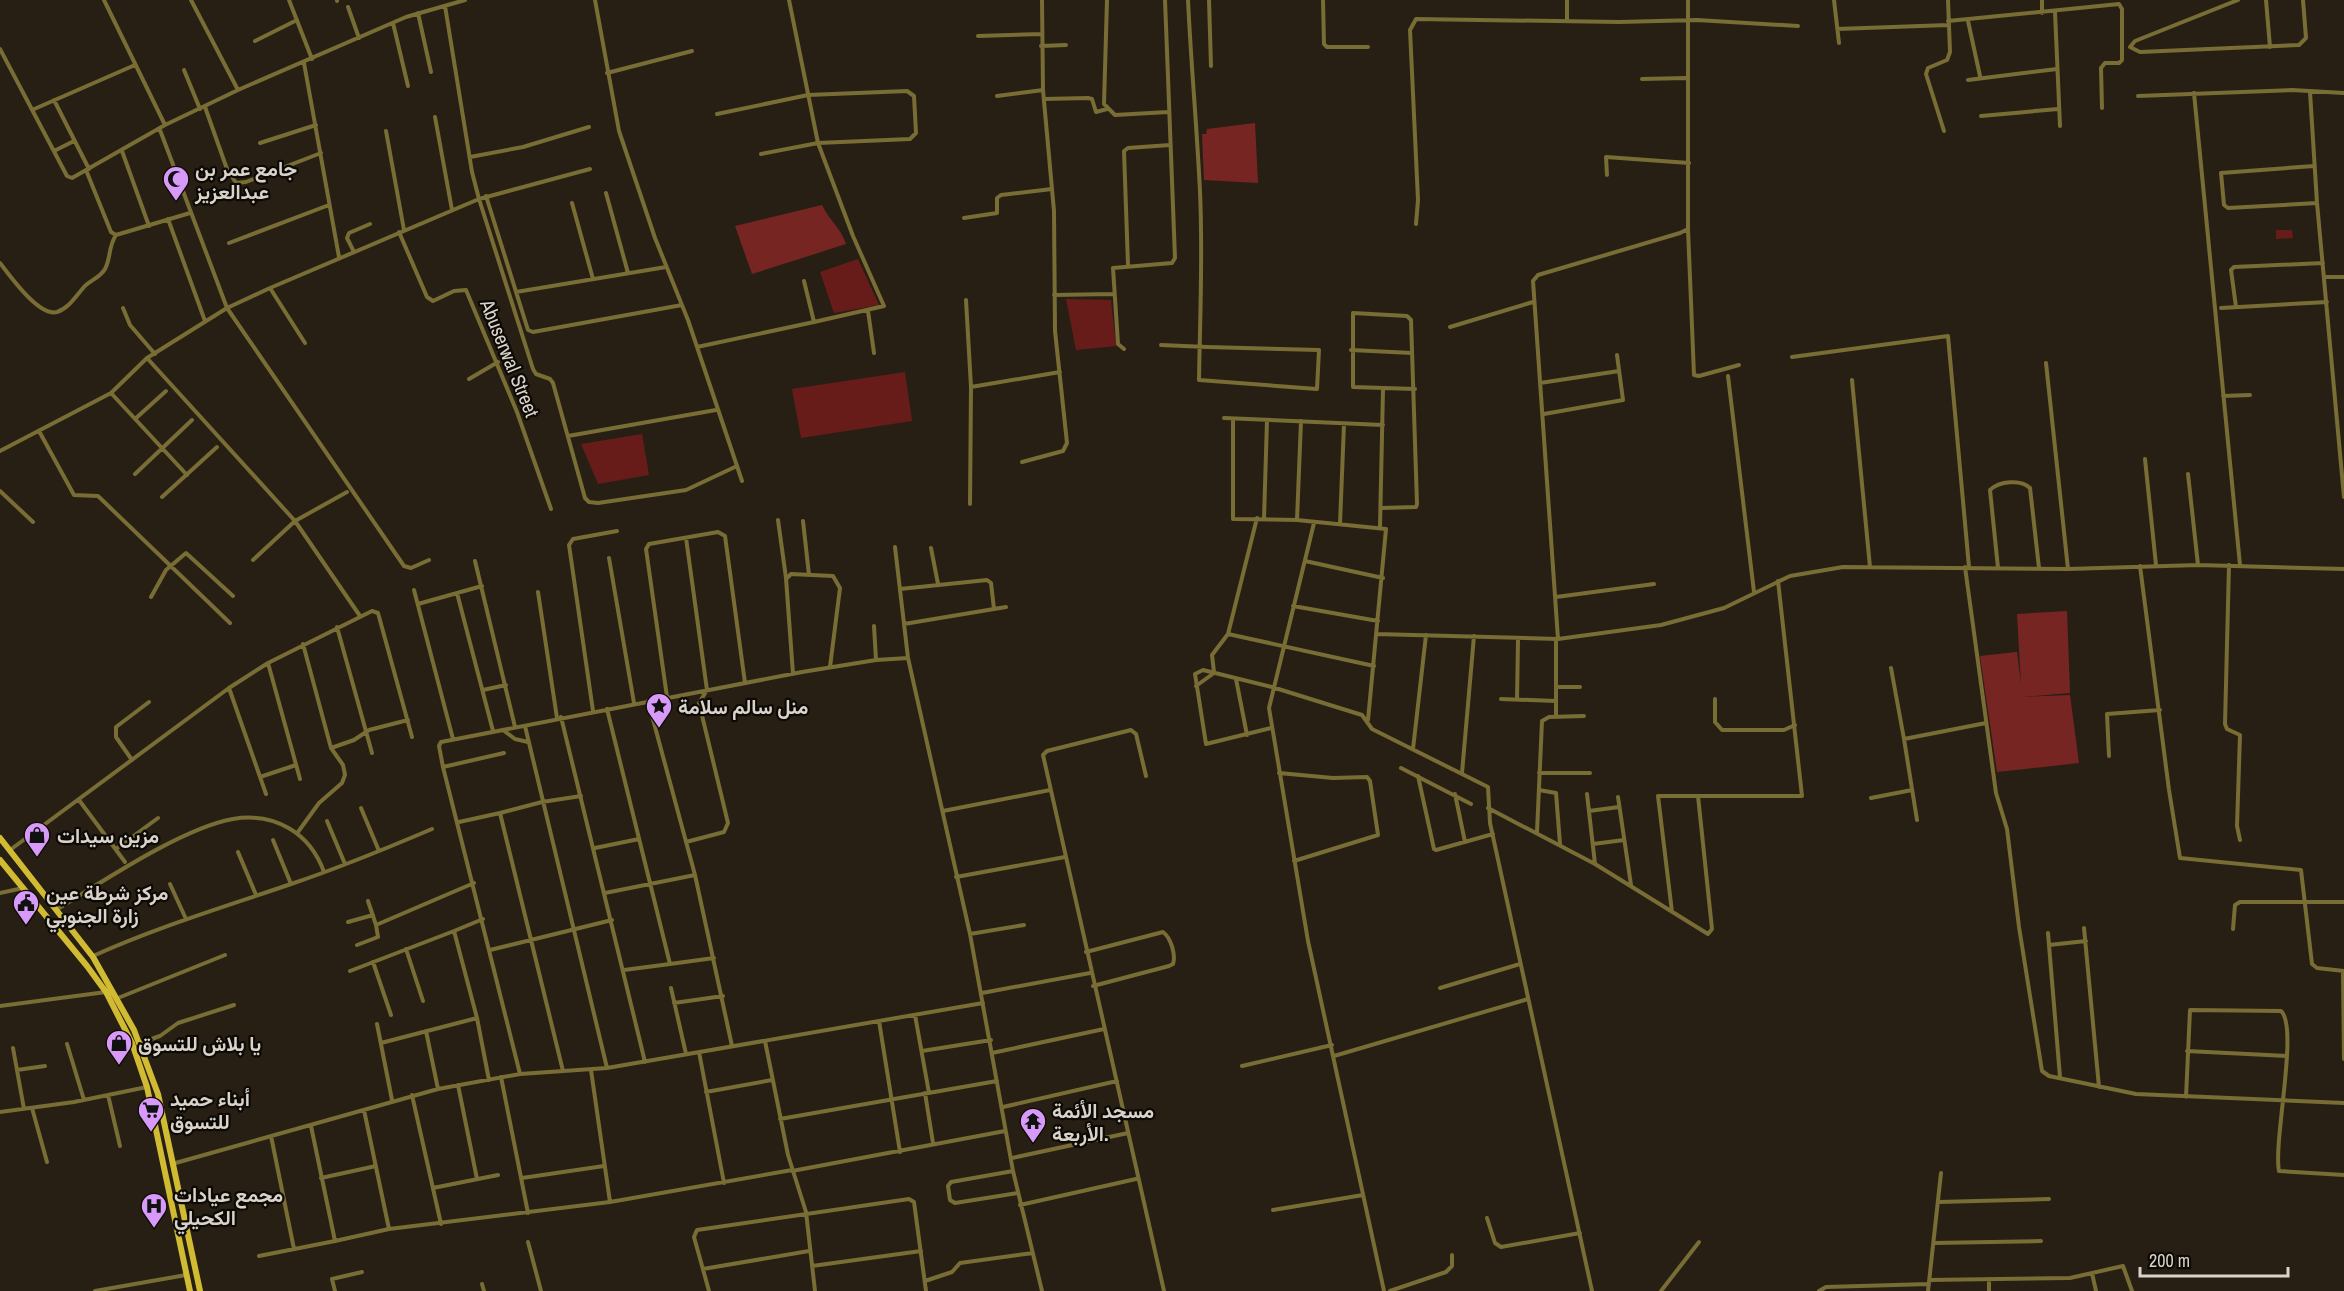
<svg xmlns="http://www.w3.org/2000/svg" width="2344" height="1291" font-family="'Archivo Narrow',Vazirmatn,sans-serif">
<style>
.green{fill:#681c19}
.forest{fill:#772522}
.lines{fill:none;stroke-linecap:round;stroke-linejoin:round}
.minor{stroke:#786d34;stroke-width:4}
.primary{stroke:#d1bb33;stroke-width:6}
.labels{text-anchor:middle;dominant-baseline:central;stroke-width:4.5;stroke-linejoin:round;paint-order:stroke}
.poi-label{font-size:20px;font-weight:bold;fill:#d9d3cc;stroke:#0d0a05;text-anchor:start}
.street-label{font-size:20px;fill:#d9d3cc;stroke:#0d0a05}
</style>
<rect width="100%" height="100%" fill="#281f14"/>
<path class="green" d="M2292,230L2293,238L2276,239V230Z
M858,259L879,305L834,313L820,272Z
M1066,299L1111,300L1116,346L1076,350Z
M905,372L912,421L801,438L792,389Z
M642,434L649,475L598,484L581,444Z"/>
<path class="forest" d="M1255,123L1258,183L1204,180L1202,134H1206L1207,129Z
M822,205C830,222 840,226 846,244L752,274L735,226Z
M2067,611L2070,693L2022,697L2070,695L2079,763L1997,772L1980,656L2017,652L2021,684L2017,614Z"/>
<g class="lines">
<path class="minor" d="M104,0L165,125
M191,0L238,90
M289,0L312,59
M337,0V1
M595,0L619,131L655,238L688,320L742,481
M789,0L818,143L853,236L884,306L814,322L804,281
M1107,0L1104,104L1115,115L1168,112
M1209,0L1211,66
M1323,0L1324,44L1327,47H1368
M1834,0L1839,43
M2238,0L2135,41L2130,47L2140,52L2299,45L2306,38L2303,0
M2266,0L2270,47
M445,6L472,172L479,199L533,369L536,374L550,379L553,383L585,498L589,502L598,503L686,490L737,466
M348,7L359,38
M2055,12L2060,126
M418,13L431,72
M2042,13V0
M1567,21V0
M1948,21L2119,4L2122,9V60L2119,63H2105L2101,68L2102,108
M1968,21L1980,76
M393,23L408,86
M1837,29L1948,25
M978,36L1041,34
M255,41L297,20
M1041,46L1066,45
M0,49L67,176L72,178L165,125L238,90L406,17L465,0
M304,63L339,257
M184,70L200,109
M607,73L692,51
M1642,79L1686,78
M1968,80L2057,69
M2310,92L2317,203L2344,497
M2194,93L2240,565
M997,96L1043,90
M2138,96L2292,90L2344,93
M1044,99L1088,98L1092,99L1096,112L1107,109
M54,100L89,169
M205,107L227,169L236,183L246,182L321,153
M32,110L135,65
M717,114L808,95L907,91L914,96L916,133L910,139L818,143L761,154
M1981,116L2058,109
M435,117L452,210
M160,130L227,308L404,566L411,568L429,560
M386,131L404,230
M1944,131L1926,74L1928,68L1947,60L1950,52L1948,0
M260,143L316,125
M54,151L74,141
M122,151L149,226
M470,157L523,147L589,127
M2314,166L2221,173L2224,205L2228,208L2317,203
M86,170L111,232L116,235
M1607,175L1606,157L1689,163
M606,193L628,273
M486,196L528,330L533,332L682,305
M572,203L593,279
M964,218L997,213V198L1001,195L1052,189
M168,219L205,321
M1416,224L1418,200L1410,30L1416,19L1619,22L1697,20L1798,26
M1688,229L1694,375L1699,376L1739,365
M399,232L427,297L433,301L454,291L466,290L517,412L551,509
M229,243L329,205
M353,250L347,238L349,233L370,224
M0,263C10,276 39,317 57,312C69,308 76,296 84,287C90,280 100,278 105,269C111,258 108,247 116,235L190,213
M1128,265L1124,151L1128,148L1170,145
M2324,277H2344
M270,288L305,343
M516,292L666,267
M1054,295L1113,294
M966,300L971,387
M2236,307L2231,270L2234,267L2323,263
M123,308L130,325L155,354
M2221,308L2327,302
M868,311L874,353
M1450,327L1533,302
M1161,345L1207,347L1319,350L1317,389L1199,380C1200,317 1203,254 1200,192C1197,128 1191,64 1188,0
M697,347L814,322
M1124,349L1118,344L1113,268L1172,263L1175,258L1165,0
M1351,350L1412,353
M1792,357L1948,336L1969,567
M147,358L295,521L360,616
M2046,363L2068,569
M1728,376L1754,592
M469,379L498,362
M1852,380L1870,567
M1540,383L1619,371
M111,393L187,475
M2223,396L2250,395
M1544,414L1623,400L1617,355
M1224,418L1383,425
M135,419L166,391
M1233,419V519L1297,520L1386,529L1368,720
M39,431L74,495L98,496L230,623
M568,436L716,410
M0,451L111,393L147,358L227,308L270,288L479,199L590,169
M2145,459L2156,565
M1022,462L1063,451L1067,443L1055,331L1054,211L1043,90L1042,0
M135,474L192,420
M2188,474L2198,565
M0,491L33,522
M162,497L217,447
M970,504L971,387L1060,372
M1381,508L1416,507L1417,504L1411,320L1407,316L1353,313V387L1415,389
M1257,518L1228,634L1374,666
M1264,519L1267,420
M778,520L786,578L793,674
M1297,520L1301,421
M803,521L809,575
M1314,523L1269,708L1308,941L1384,1291
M1340,524L1344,424
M1380,527L1383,390
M686,538L707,690L699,703L728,823L724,832L686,842
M895,547L908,658
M931,548L938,584
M609,558L634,703
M253,560L295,521L347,492
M475,561L515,727
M1305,561L1383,578
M2229,565L2225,724L2227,729L2240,735L2237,826L2240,840
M2140,566L2169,790L2180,858L2301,870L2312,964L2317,968L2344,971
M1965,567L1996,793L2007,829L2019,927L2042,1071L2049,1076L2136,1094L2344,1103
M1998,568L1990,490C1999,481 2021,479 2030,488L2039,568
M787,578L791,574L833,576L840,588L830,667
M900,589L987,580L991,583L994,609
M414,590L453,739
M538,592L557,718
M457,593L493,731
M151,597L166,570L186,553L233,596
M1556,597L1654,584
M418,604L482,586
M1293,606L1378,621
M904,624L1006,607
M874,626L876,660
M337,627L372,753
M1376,634L1558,639L1661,625L1724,608L1790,576L1843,567L2068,569L2198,565L2344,569
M1558,639L1533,281L1538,275L1680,233L1688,229V0
M268,663L300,779
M1891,668L1904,739L1986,723
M1214,672L1212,655L1228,634
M1236,679L1247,735
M1196,686L1214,673
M1556,687H1580
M229,688L266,794
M483,690L506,685
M667,697L646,549L649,544L718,532L725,536L745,683
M1501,699L1556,701
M1715,699V722L1722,730H1784L1795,725
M1517,700L1518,639
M648,701L695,875L732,1046
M607,709L670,964L624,970
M593,711L569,545L573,539L617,531
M561,717L645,1062
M1556,717V639
M525,726L607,1068
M1271,728L1206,744L1195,674L1203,670L1272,687L1362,715L1372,729L1488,787L1490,823L1592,1291
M503,730L515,739L528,742
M1904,739L1917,820
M331,748L354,740L369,730L408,720
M1413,749L1426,635
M2109,756L2107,714L2160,710
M132,760L116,737V727L149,702
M443,767L504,753
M1401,768L1471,804
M1279,773L1333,778L1367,777L1370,781L1378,835L1294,861
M1462,773L1474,636
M1539,773H1590
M1146,776L1136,734L1131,730L1047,751L1043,755L1164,1291
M1418,776L1434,849L1436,850L1493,834
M260,777L296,765
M1539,790L1556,793L1560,844
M1455,794L1465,842
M1587,794L1595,864
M1618,797L1631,885
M1871,798L1912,790
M79,800L125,862
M361,808L379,851
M1488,808L1595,864L1708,934L1712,929L1698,796
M943,811L1050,790
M1589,811L1619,807
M327,821L345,864
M459,822L500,813
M298,832L319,803L342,783L345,775L343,765L331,748L303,644
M1537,832L1542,721L1549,717L1584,716
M273,840L291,884
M1593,844L1624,840
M595,848L639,839
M116,849L158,818
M10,850L229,688L268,663L372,611L378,613L412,737
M238,852L256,895
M956,877L1065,857
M170,884L186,919
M0,893L23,888
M605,893L695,875
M368,901L376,925L474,883
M56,910C102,882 182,828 233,819C275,812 310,833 324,872
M1672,912L1658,796H1802L1778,581
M348,922L373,915
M2084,928L2099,1087
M2233,929L2235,905L2240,902H2344
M454,931L483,919
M2048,933L2060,1077
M970,934L1024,925
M357,945L378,937L376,925
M2049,945L2086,941
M406,949L423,1001
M490,950L612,920
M1086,952L1163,932C1171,938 1176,955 1173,964L1169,966L1093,986
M93,956C157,927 224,907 291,884C339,868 385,849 432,829
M373,962L391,1015
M670,964L714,958
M350,971L454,931L477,1018L489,1080
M2343,971L2344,1059
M671,988L686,1054
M1440,988L1520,964
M982,993L1090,973
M118,998L225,955
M674,1003L723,996
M0,1006L106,992
M915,1015L929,1093
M879,1021L900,1152
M377,1024L392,1100
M426,1031L438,1089
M765,1041L788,1155L806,1212L815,1291
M140,1043L160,1036L178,1023L234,1005
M381,1043L477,1018
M67,1044L84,1100
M13,1048L24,1109
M922,1051L991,1040
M2187,1051L2287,1056
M699,1052L724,1183
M992,1053L1104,1029
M1334,1056L1528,999
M1242,1066L1332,1045
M17,1070L45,1066
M591,1070L610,1202
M563,1071L500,813L542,802L581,796
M520,1074L443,767L439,746L441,742L802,672L876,660L908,658L970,934L1013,1171L1042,1291
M501,1077L528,1213
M458,1085L477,1179
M706,1092L772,1080
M925,1093L933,1143
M108,1095L120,1146
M412,1095L441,1224
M2186,1097L2190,1010L2281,1011C2299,1027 2273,1142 2279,1171L2344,1175
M1003,1107L1117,1081
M32,1108L47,1162
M364,1110L389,1229
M0,1112L74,1102L147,1087
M780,1119L997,1081
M311,1126L335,1241L389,1229L610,1202L792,1170
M271,1136L294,1249
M1012,1158L1128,1133
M172,1164L438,1089L520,1074L607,1068L983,1003
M792,1171L1005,1131
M1013,1171L951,1182L948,1186L950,1200L955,1203L1018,1193
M321,1178L376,1166
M522,1178L604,1166
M433,1188L498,1175
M1938,1202L2049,1199
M1020,1205L1136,1179
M1273,1210L1363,1195
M1487,1218L1495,1243L1501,1247L1580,1233
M528,1242L541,1291
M1934,1243L2041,1241
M259,1256L335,1241
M812,1266L921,1251
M703,1269L809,1251
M2092,1273L2096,1291
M1989,1279V1291
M1929,1280L2070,1278L2123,1266L2132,1291
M925,1281L952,1272L960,1263L1033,1253
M482,1284L484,1291
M95,1291L186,1275
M335,1291L332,1279L362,1272
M709,1291L694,1237L697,1230L909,1199L914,1202L926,1291
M1390,1291L1446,1272L1452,1266V1255
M1661,1291L1699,1242
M1819,1291L1826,1287L1929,1284
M1928,1291L1941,1173"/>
<path class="primary" d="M0,838L93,957L134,1030L158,1094L200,1291
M0,860L87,966L106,992L132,1043L147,1087L190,1291"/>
</g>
<defs>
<g id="mosque-pin" transform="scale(1.35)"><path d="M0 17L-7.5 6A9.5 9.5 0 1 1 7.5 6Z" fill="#d89af8" stroke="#0d0a05"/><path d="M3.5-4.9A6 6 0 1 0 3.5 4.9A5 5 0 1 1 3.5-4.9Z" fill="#111"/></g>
<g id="sight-pin" transform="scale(1.35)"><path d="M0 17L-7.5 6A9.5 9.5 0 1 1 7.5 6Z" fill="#d89af8" stroke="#0d0a05"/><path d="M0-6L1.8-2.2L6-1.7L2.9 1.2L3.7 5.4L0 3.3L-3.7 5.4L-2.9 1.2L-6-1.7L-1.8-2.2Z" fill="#111"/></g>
<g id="shop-pin" transform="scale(1.35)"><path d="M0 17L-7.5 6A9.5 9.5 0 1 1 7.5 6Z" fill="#d89af8" stroke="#0d0a05"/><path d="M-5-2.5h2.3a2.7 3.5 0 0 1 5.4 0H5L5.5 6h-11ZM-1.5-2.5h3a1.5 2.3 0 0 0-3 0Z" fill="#111"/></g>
<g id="civic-pin" transform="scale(1.35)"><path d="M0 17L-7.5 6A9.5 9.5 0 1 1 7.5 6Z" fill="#d89af8" stroke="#0d0a05"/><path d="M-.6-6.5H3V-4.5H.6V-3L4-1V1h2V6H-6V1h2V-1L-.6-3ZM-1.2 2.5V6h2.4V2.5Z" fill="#111"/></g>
<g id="supermarket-pin" transform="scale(1.35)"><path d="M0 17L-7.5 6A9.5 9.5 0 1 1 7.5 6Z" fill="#d89af8" stroke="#0d0a05"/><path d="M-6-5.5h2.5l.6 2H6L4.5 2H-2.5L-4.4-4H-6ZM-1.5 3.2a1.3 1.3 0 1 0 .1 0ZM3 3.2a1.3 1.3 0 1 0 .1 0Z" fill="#111"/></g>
<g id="temple-pin" transform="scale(1.35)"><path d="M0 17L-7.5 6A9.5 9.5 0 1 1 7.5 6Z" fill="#d89af8" stroke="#0d0a05"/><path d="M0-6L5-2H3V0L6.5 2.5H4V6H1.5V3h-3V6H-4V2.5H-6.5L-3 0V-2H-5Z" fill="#111"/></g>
<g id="hospital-pin" transform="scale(1.35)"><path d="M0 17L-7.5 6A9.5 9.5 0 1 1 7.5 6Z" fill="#d89af8" stroke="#0d0a05"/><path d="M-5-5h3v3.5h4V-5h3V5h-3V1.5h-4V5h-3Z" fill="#111"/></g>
</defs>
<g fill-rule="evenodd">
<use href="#mosque-pin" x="176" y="179"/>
<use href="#sight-pin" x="659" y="706"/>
<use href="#shop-pin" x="37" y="835"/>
<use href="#civic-pin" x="26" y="903"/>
<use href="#shop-pin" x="119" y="1043"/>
<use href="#supermarket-pin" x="151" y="1110"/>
<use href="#temple-pin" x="1033" y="1121"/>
<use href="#hospital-pin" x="154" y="1206"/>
</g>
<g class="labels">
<g class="poi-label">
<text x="195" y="168">جامع عمر بن<tspan x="195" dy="23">عبدالعزيز</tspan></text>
<text x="678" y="706">منل سالم سلامة</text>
<text x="57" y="835">مزين سيدات</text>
<text x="46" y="892">مركز شرطة عين<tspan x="46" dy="23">زارة الجنوبي</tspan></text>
<text x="138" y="1043">يا بلاش للتسوق</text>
<text x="170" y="1098">أبناء حميد<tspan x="170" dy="23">للتسوق</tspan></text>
<text x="1052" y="1110">مسجد الأئمة<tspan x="1052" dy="23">الأربعة.</tspan></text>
<text x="174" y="1194">مجمع عيادات<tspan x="174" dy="23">الكحيلي</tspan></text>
</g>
<g class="street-label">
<text transform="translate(510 358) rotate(68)">Abuserwal Street</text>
</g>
</g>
<path d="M2140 1267v9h148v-9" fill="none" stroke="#d9d3cc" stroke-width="3"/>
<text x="2149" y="1267" font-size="18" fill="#d9d3cc" stroke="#0d0a05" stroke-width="4.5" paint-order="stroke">200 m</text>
</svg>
